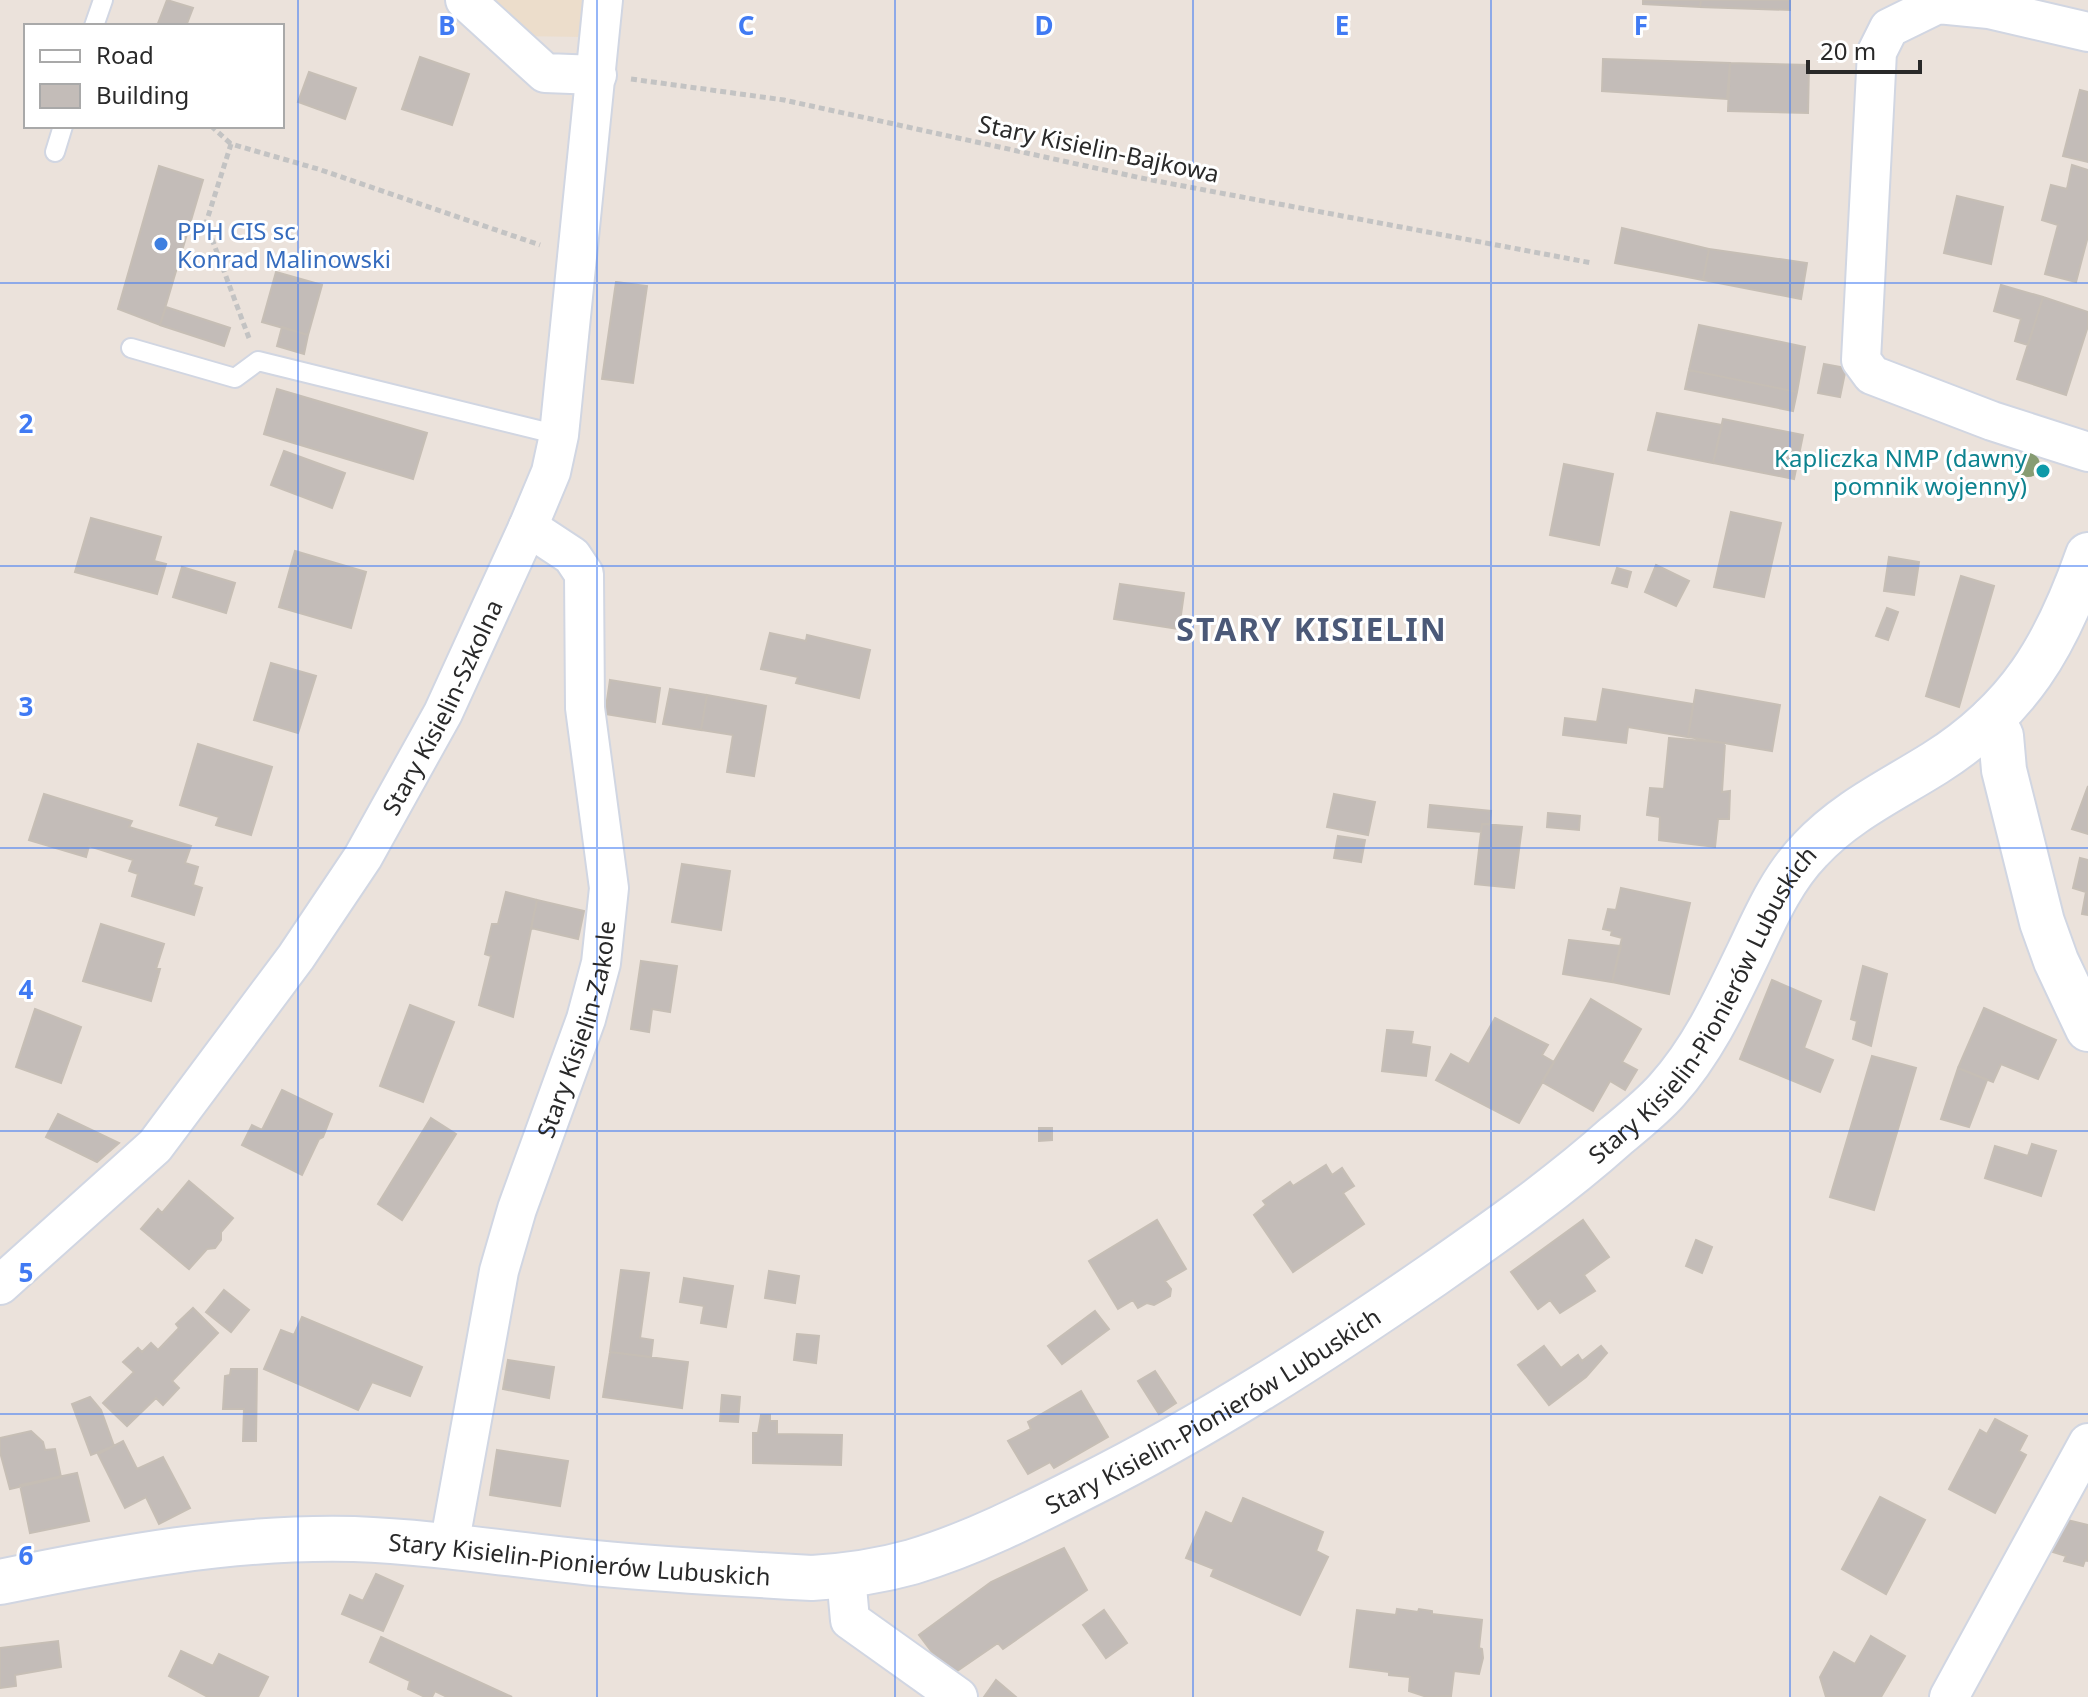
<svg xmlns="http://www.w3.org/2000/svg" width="2088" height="1697" font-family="'Noto Sans',sans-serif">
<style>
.education{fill:#ecddcb}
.building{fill:#c3bcb8;stroke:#c6beb5;stroke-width:2}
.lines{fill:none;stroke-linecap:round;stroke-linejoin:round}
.lane-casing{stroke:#d1d6e2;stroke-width:22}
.street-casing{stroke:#d1d6e2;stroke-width:42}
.secondary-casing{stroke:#d1d6e2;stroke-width:48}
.path{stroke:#c3c3c3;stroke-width:5;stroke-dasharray:6 4;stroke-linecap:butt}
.lane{stroke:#fff;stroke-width:18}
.street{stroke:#fff;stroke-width:38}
.secondary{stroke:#fff;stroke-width:44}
.tree{fill:#879c72}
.grid{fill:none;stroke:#407af3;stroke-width:2;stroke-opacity:0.55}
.shop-dot{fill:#3f7fe0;stroke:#fff;stroke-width:3}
.culture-dot{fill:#0f9aa8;stroke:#fff;stroke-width:3}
.labels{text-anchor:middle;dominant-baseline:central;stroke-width:6;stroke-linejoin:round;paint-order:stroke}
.street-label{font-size:24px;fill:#292929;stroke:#fff}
.shop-label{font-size:24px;fill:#366cbe;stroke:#fff;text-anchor:start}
.culture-label{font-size:24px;fill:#0d838f;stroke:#fff;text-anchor:end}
.district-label{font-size:32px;font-weight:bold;letter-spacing:2px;fill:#4b5978;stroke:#fff}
.grid-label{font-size:26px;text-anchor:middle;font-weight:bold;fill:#407af3;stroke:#fff;stroke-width:6;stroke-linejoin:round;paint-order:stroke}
</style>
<rect width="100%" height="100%" fill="#ebe2db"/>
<path class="education" d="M479,0H587L584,37L517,36Z"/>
<path class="building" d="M167,0L193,8L186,26H157Z
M1643,0H1701L1700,7L1643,4Z
M1701,0H1790V10L1700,7Z
M420,57L469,74L452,125L402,109Z
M1603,59L1730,63L1727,99L1602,91Z
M1730,63L1809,65L1808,113L1728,111Z
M309,72L356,88L345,119L298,102Z
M2080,90L2088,92V162L2063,156Z
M2072,165L2088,170V236L2076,282L2045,274L2058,225L2042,220L2051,185L2067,189Z
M159,166L203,180L160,325L118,309Z
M1957,196L2003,207L1991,264L1944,253Z
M1622,228L1709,249L1703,280L1615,263Z
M1709,249L1807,263L1801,299L1703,280Z
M276,272L322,285L308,335L262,322Z
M616,282L647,286L633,383L602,379Z
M2001,285L2043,297L2028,345L2015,341L2021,319L1994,311Z
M2043,297L2088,312V326L2066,395L2017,379Z
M166,307L230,328L224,346L160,325Z
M1699,325L1805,347L1797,392L1689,370Z
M282,327L308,335L304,354L277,346Z
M1824,364L1846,368L1840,397L1818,393Z
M1689,370L1797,392L1793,411L1685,389Z
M277,389L427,433L413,479L264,434Z
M1657,413L1722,425L1713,463L1648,450Z
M1723,419L1803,435L1794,479L1713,463Z
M284,451L345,473L332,508L271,485Z
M1564,464L1613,474L1599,545L1550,535Z
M1731,512L1781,523L1764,597L1714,587Z
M91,518L161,537L154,561L166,564L157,594L75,572Z
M295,551L366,572L351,628L279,607Z
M1889,557L1919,562L1914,595L1884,591Z
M1656,565L1689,581L1676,606L1645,592Z
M182,567L235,583L226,613L173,597Z
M1617,568L1631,572L1627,587L1612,583Z
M1961,576L1994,586L1959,707L1926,696Z
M1120,584L1184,593L1179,629L1114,619Z
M1887,608L1898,612L1888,640L1876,636Z
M770,633L806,641L807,635L870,650L859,698L796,683L798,677L761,669Z
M271,663L316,676L298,733L254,720Z
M610,680L660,688L655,722L605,714Z
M670,689L707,695L701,730L663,724Z
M1603,689L1693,704L1688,737L1628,727L1626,743L1563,735L1565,718L1597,722Z
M1696,690L1780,705L1772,751L1688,737Z
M707,695L766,706L754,776L727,772L733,735L701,730Z
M1669,738L1725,743L1722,792L1730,791L1729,819H1718L1715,847L1659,840L1660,817L1647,815L1650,788L1664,789Z
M198,744L272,767L251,835L216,825L219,817L180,805Z
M2088,786V834L2072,829Z
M44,794L132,821L129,827L191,846L185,863L198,867L193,885L202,888L194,915L132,896L138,874L129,871L133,860L89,846L86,857L29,840Z
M1334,794L1375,802L1368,835L1327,827Z
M1430,805L1491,811L1490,824H1482L1481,832L1428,827Z
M1548,813L1580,816L1579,830L1547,827Z
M1482,824L1522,827L1514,888L1475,884Z
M1338,836L1365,840L1361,862L1334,858Z
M2080,858L2088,860V915L2082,914L2086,892L2073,888Z
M682,864L730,871L721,930L672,922Z
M1621,888L1690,903L1669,994L1612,982L1622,938L1611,935L1612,931L1603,929L1608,909L1616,910Z
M506,892L537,900L513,1017L479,1005L491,956L485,954L492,924H498Z
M537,900L584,911L578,939L531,928Z
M101,924L164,944L156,969H160L151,1001L83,981Z
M1569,940L1621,946L1612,982L1563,974Z
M641,961L677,966L670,1012L652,1009L649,1032L631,1029Z
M1863,966L1887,974L1871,1046L1853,1039L1857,1021L1851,1019Z
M1772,980L1821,1001L1804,1048L1833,1060L1820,1092L1740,1059Z
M1591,999L1641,1029L1622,1062L1637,1070L1625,1090L1610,1081L1593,1111L1542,1082Z
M410,1005L454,1022L423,1102L380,1086Z
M1984,1008L2056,1040L2038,1079L2001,1064L1993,1082L1958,1068Z
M35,1009L81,1027L61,1083L16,1067Z
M1495,1018L1548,1045L1542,1055L1554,1062L1519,1123L1436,1080L1451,1054L1469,1064Z
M1387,1030L1413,1032L1411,1044L1430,1047L1426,1076L1382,1071Z
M1872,1056L1916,1068L1874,1210L1830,1197Z
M1958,1068L1987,1080L1969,1127L1941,1119Z
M282,1090L332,1114L323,1137L319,1139L302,1175L242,1145L252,1125L262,1130Z
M58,1114L119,1143L97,1162L46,1137Z
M431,1118L456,1134L402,1220L378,1204Z
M1039,1128H1052V1140L1039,1141Z
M2032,1144L2056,1151L2041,1196L1985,1178L1995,1146L2028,1156Z
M1326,1165L1332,1175L1342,1168L1354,1186L1343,1193L1364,1224L1293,1272L1254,1215L1266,1205L1263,1201L1290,1182L1293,1186Z
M189,1181L233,1218L221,1232V1240L215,1248L207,1249L189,1269L141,1229L158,1209L162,1213Z
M1157,1220L1186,1269L1165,1281L1171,1289L1170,1296L1154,1305L1147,1303L1138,1308L1133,1300L1118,1309L1089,1261Z
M1583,1220L1609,1257L1584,1275L1595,1291L1560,1313L1550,1300L1538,1309L1511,1272Z
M1696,1240L1712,1247L1702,1273L1686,1266Z
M621,1270L649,1273L640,1338L653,1340L651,1357L610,1352Z
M769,1271L799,1276L795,1303L765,1298Z
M684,1278L733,1286L726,1327L701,1323L704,1306L680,1302Z
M224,1290L249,1310L231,1332L206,1312Z
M193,1308L218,1333L172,1381L179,1388L163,1405L156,1398L127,1426L103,1403L134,1372L123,1362L138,1348L142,1352L151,1343L158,1350L179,1328L176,1324Z
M1095,1311L1109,1329L1062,1364L1048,1346Z
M302,1317L422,1367L410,1396L372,1382L358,1410L264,1369L281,1330L294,1335Z
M797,1334L819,1336L816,1363L794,1360Z
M1544,1346L1561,1368L1578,1355L1582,1361L1601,1346L1607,1353L1586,1377L1549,1405L1518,1365Z
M610,1352L688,1362L682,1408L603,1397Z
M508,1360L554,1367L549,1398L503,1389Z
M231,1369H257L256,1441H243L244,1409H223L225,1376L230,1375Z
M1155,1371L1176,1403L1159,1414L1138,1381Z
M1081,1391L1108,1437L1054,1468L1050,1462L1028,1474L1008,1441L1031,1429L1028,1422Z
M722,1395L740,1397L738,1422L720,1421Z
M90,1397L101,1410L114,1446L91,1455L72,1404Z
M761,1415H770V1421H777V1434L842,1435L841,1465L753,1463V1433H758Z
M1995,1419L2027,1436L2019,1451L2026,1455L1995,1513L1949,1489L1980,1430L1987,1434Z
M31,1431L43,1442L45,1450L55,1449L61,1477L10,1489L0,1452V1438Z
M123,1441L137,1469L163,1457L190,1508L159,1524L146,1497L125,1508L98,1454Z
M497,1450L568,1461L560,1506L490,1495Z
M77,1473L89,1521L30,1533L20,1485Z
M1880,1497L1925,1520L1886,1594L1842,1569Z
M1243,1498L1323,1532L1316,1551L1328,1557L1300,1615L1211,1576L1214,1569L1186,1558L1206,1512L1232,1524Z
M2059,1518L2088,1525V1561L2085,1560L2083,1566L2064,1561L2066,1556L2050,1551Z
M1064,1548L1087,1590L1003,1649L998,1643L950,1676L919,1635L991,1582Z
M376,1574L403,1586L383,1631L342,1614L350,1595L363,1601Z
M1397,1609L1418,1612L1419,1609L1432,1611V1614L1482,1620L1479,1648L1482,1649L1483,1658L1479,1674L1454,1671L1451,1696L1427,1697L1409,1691L1410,1677L1389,1675V1672L1350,1667L1357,1610L1396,1615Z
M1104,1610L1127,1643L1106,1658L1083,1625Z
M1871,1636L1905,1656L1881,1697H1826L1820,1677L1834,1652L1855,1664Z
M381,1637L512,1697H447L435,1691L432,1697H425L408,1689L410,1681L370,1662Z
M58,1641L61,1667L15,1675L16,1686L0,1688V1648Z
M181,1651L213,1666L219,1654L268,1677L258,1697H208L169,1676Z
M996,1680L1016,1697H984Z"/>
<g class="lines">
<g class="lane-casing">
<path id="lane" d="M94,26L103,0
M55,152L63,126
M131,348L235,378L258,361L559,435"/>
</g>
<g class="street-casing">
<g id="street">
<path d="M465,0L545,73L597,75"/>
<path d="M2088,32L1989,9L1938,4L1889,28L1877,52L1861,360L1872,375L1992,421L2088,452"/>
<path id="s1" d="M0,1285L155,1146L296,957L363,857L443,713L528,527L551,472L559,435L603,0"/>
<path id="s2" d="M449,1546L499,1271L517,1209L586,1019L601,963L609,888L585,708L584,574L572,556L528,527"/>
<path d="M846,1576L850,1620L958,1697"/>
<path d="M1949,1697L2088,1443"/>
</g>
</g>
<g class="secondary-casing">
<g id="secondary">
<path d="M1992,719L2001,736L2004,770L2042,922L2056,961L2088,1029"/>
<path id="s3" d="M0,1582C117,1558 234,1536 354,1539C434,1542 514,1555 594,1563C667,1570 739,1574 812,1578C845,1576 880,1571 912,1562C972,1544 1029,1515 1084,1487C1206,1426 1321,1352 1433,1275C1496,1231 1559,1187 1616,1136C1633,1122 1652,1107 1667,1090C1703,1050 1726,1000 1749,952C1766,916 1782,879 1810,850C1845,812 1892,790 1935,763C2019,710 2056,646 2088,555"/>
</g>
</g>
<path class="path" d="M631,79L784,100L1141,178L1592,263
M211,126L231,144
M249,338L206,223L231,144L318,169L540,245"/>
<use href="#lane" class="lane"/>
<use href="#street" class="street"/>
<use href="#secondary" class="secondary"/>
</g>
<circle class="tree" cx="2028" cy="465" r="12"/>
<path class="grid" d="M298,0V1697M597,0V1697M895,0V1697M1193,0V1697M1491,0V1697M1790,0V1697M0,283H2088M0,566H2088M0,848H2088M0,1131H2088M0,1414H2088"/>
<circle class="shop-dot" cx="161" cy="244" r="8"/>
<circle class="culture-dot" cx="2043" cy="471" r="8"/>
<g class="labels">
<g class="street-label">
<text transform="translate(1099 148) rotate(12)">Stary Kisielin-Bajkowa</text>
<text stroke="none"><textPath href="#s1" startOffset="734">Stary Kisielin-Szkolna</textPath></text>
<text stroke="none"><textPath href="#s3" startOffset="1904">Stary Kisielin-Pionierów Lubuskich</textPath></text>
<text stroke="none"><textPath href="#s2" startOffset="534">Stary Kisielin-Zakole</textPath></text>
<text stroke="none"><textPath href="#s3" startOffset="1256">Stary Kisielin-Pionierów Lubuskich</textPath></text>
<text stroke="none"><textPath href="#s3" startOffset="584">Stary Kisielin-Pionierów Lubuskich</textPath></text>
</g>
<g class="shop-label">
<text x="177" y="230">PPH CIS sc<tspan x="177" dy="28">Konrad Malinowski</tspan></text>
</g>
<g class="culture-label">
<text x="2027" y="457">Kapliczka NMP (dawny<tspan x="2027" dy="28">pomnik wojenny)</tspan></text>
</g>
<g class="district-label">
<text x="1312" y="628">STARY KISIELIN</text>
</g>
</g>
<g class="grid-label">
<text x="447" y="35">B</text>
<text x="746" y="35">C</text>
<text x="1044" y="35">D</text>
<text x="1342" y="35">E</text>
<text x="1641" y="35">F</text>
<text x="26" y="433">2</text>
<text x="26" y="716">3</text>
<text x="26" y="999">4</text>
<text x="26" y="1282">5</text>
<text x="26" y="1565">6</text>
</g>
<rect x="24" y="24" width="260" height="104" fill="#ffffff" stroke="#a9a9a9" stroke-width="2"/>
<rect x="40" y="50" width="40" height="12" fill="#ffffff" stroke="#a9a9a9" stroke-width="2"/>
<text x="96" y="64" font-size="24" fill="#292929">Road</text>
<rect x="40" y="84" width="40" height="24" fill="#c3bcb8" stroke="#a9a9a9" stroke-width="2"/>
<text x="96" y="104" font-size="24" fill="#292929">Building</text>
<path d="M1808 60v12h112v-12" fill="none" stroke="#292929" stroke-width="4"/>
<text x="1820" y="60" font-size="24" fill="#292929" stroke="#ffffff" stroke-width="6" paint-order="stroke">20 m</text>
</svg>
